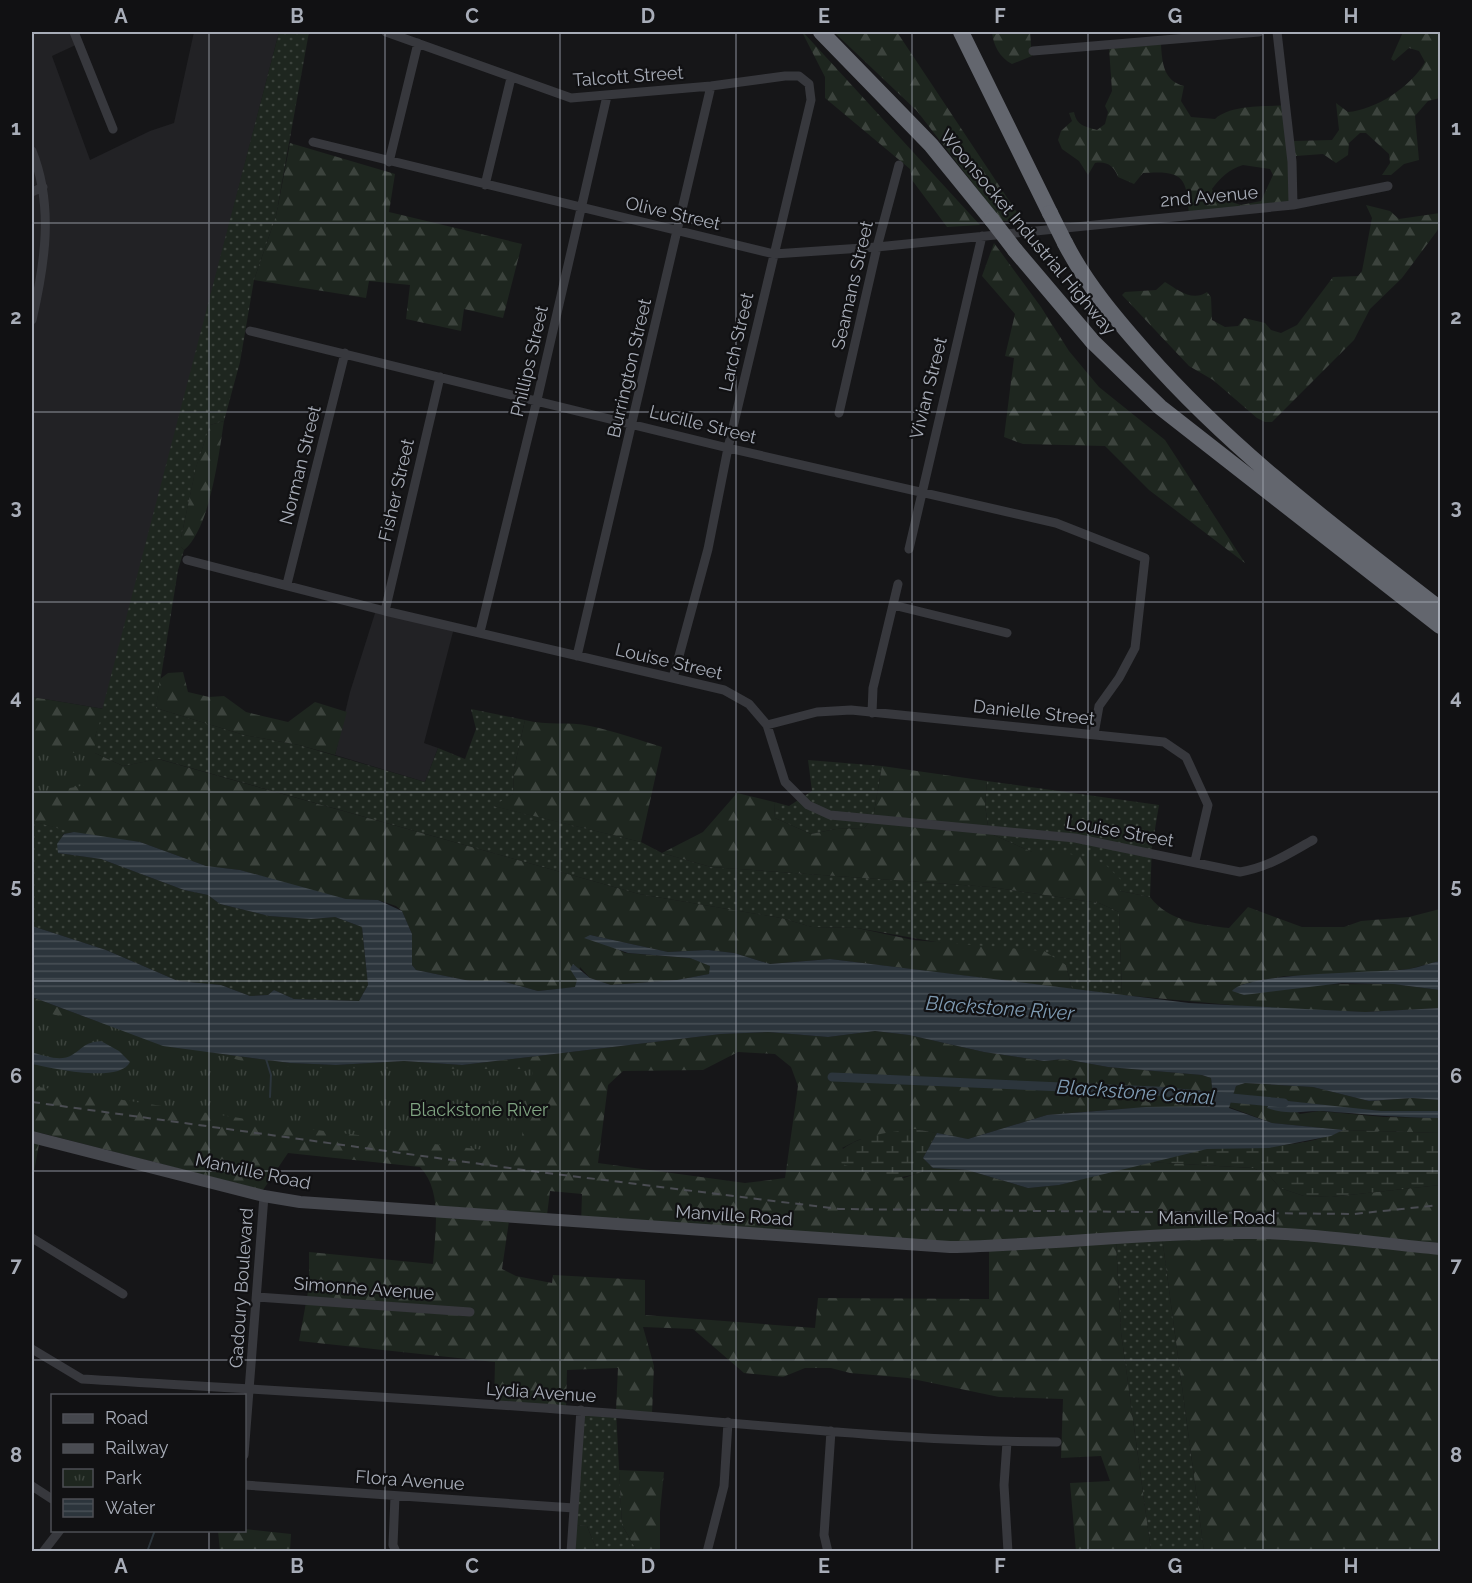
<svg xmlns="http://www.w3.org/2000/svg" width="1472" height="1583" font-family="Raleway,sans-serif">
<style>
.built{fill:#222225}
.grass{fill:url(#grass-dots)}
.forest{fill:url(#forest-firs);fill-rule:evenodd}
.wetland{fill:url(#wetland-marsh)}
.park{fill:url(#park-tufts)}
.water{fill:url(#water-rules)}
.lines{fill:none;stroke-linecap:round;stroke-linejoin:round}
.stream{stroke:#2c353c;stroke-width:2}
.canal{stroke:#2c353c;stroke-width:9}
.minor{stroke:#37383d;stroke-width:9}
.secondary{stroke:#45474d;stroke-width:12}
.motorway{stroke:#63666e;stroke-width:16}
.rail{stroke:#4a4c52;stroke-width:2;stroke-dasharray:8 6;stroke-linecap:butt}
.motorway-bridge{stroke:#63666e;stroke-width:16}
.grid{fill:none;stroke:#a8adb8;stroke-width:1.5;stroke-opacity:0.55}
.labels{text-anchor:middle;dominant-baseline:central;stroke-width:4.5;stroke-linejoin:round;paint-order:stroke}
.street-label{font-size:18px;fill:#a8adb8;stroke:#111113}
.park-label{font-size:18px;fill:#7fa381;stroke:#111113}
.water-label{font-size:20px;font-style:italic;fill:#7f9bb3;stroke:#111113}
.neatline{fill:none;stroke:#a8adb8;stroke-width:2}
.grid-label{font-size:20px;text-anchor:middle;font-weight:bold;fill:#a8adb8}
</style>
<defs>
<pattern id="grass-dots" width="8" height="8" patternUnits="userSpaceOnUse" patternTransform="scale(1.5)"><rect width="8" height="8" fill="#1e261f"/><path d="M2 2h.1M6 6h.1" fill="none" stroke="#3c433d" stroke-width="1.8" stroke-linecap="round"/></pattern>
<pattern id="forest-firs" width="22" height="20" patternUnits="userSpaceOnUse" patternTransform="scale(1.5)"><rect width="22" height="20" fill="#1e261f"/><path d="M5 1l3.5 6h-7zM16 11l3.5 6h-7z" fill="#3c433d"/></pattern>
<pattern id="wetland-marsh" width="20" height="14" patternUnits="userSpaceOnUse" patternTransform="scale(1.5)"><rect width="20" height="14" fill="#1e261f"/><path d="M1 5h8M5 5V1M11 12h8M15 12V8" fill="none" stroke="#3c433d"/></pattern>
<pattern id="park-tufts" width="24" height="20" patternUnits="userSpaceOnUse" patternTransform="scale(1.5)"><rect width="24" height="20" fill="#1e261f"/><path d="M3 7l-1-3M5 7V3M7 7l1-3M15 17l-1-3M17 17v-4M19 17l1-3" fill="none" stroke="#3c433d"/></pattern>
<pattern id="water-rules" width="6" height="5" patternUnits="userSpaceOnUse" patternTransform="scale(1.5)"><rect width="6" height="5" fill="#2c353c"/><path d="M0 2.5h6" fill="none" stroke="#485056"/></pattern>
</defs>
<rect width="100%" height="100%" fill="#161618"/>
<path class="built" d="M32,32H77L80,43L52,56L90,160L150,131L174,123L194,32H279L104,709L32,697Z
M376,610L454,628L424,743L438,748L425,782L335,755L350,692Z"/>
<path class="grass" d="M279,32H309L276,216L254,280L240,362L224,421L210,425L196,468L181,538V547L184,550L178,570L156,708L244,735L299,745L425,782L438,748L465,759L476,729L471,709L525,720L514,769L513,794L494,806L641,842L662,853L711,867L991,887L1099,903L1119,912L1122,995L1072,989L1066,965L857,928L812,927L781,918L639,894L159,759L123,766L95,753V737Z
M808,760L882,766L873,818L864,828L836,829L811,834L775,818L774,802L789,806L812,791Z
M987,781L1159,805L1152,847L1150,897L1120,891L1060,852H1032L989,833L985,805Z
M32,821L74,832L63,834L58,853L101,859L184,890L208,895L220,904L269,916L311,919L335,917L362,927L368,985L359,1001L294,999L274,990L268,995L250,996L221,985L178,981L106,950L32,926Z
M1162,1237L1204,1551H1151L1121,1332L1116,1242Z
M582,1409L616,1410L622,1525L637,1551H597L587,1526L575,1525Z"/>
<path class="forest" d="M802,32H803L980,225L947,227L912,180L910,169L825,98V77Z
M834,32H897L1022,220L1002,221L917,111Z
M992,32H1030L1032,56L1012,64C1000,58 993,45 992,32Z
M1403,32H1440V98L1428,101L1415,116L1419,160L1404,164L1391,175H1382L1390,163L1389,154L1366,133H1360L1349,143L1348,155L1336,163L1323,154L1296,156L1297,201L1189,217C1187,178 1185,170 1143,173L1134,184L1118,177C1114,166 1107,161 1095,163L1088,175L1079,161L1062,149L1058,140L1061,131L1072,121L1069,113L1074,112C1077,126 1084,126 1097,130L1105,124L1108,112L1105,106L1112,91L1109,48L1161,44C1162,64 1164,81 1184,86L1181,101L1191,117L1215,119C1232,104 1266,107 1288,105L1293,141L1332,140L1339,130L1336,103L1348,112C1375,110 1411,87 1425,62L1419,51L1409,48L1394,61L1391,59ZM1243,165L1270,169L1273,175L1261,201L1241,205L1215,197L1212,189C1220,178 1229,169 1243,165Z
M290,143L395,174L389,212L522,244L503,318L464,309L461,331L406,319L410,285L369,281L366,298L254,280L276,216Z
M1366,205L1390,211L1399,219L1440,213V225L1437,231L1402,278L1370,309L1354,340L1272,422H1265L1257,418L1213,380L1189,366L1122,295L1125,292L1156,290L1165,282C1178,290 1192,302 1207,292L1211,297L1212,320L1225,327L1238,326L1244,318L1265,323L1271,330L1281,333L1297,325L1333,277L1358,276L1362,271L1372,218Z
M994,243L1041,307L1069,351L1099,387L1165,440L1245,563L1149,490L1105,446L1023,444L1004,437L1014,358L1005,356L1015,314L982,276Z
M224,421C219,454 210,529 184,550L181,547V538L196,467L210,425Z
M183,672L188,692L209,697L224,696L246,712L288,722L315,702L347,712L335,755L299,745L244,735L156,708L160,679L168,673Z
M32,697L104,709L95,737V753L123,766L158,759L639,894L781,918L812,927L857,928L913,940L1044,951L1066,965L1072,989L830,959L770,964L734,953L708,950L668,952L590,935L625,953L690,958L711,966L709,974L677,980L611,985L590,978L580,967L576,987L538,991L502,981H470L416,970L412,965V934L402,911L396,906L378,900L346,899L323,894L240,870L206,866L140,842L85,836L32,821Z
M525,720C547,726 568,721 590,726C614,731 639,740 662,747L641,842L493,806L513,794L514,769Z
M882,766L987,781L985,805L989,833L1032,852H1060L1095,859L1107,866L1122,881L1120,891L1150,897C1168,921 1200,925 1229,928L1248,907L1302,927H1344L1361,921L1409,917L1440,909V961L1409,969L1344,975L1285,976L1240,985L1393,984L1440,990V1008L1365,1012L1275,1009L1122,995L1119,912L1099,903L991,887L711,867L662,853L703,832L737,793L774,802L775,818L811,834L836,829L864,828L873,818Z
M32,997L163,1046L290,1063L336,1065L404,1061L462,1065L721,1034L768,1032L828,1037L875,1031L909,1035L984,1052L1044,1061L1064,1059L1108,1067L1202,1075L1211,1078L1213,1095L1209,1106L1120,1109L1047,1115L968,1139L914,1129L858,1140L842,1148L904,1178L933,1168L967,1170L1028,1188L1059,1185L1148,1162L1253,1168L1269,1175L1280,1188L1304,1196L1331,1197L1440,1185V1551H1204L1162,1237L1116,1243L1121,1332L1151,1551L1076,1552L1070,1483L1110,1481L1101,1456L1061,1458L1063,1399L999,1397L908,1378L850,1373L831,1368H805L783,1377L744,1373L693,1329L643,1327L654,1366L652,1414L616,1410L618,1368L567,1370L566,1408L494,1404L495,1362L299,1341L309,1286V1252L433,1264C435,1233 443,1191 420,1167L288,1153L263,1190L41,1133L32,1183ZM738,1052L775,1054L791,1067L798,1086L785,1178L745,1183L598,1163L608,1085L623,1071L703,1070ZM550,1191L582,1194L581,1224L989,1251V1299L818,1298L815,1328L645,1315V1280L553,1275L552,1283L516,1276L502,1269L509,1221L546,1223Z
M1245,1083L1313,1087L1369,1101L1412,1098L1440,1100V1111C1387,1116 1332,1106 1279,1100L1300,1114L1319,1111L1384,1117L1440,1118V1133L1343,1130L1272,1123L1229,1107L1236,1086Z
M619,1470L664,1472L660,1512V1551H637L622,1525Z
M575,1525L587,1526L597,1551L574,1552Z
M245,1529L291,1534L290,1551H220L218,1531Z"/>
<path class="wetland" d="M914,1129L937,1133L923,1158L933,1168C890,1185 878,1177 837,1162L835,1157C852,1135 887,1133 914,1129Z
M1343,1130L1440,1133V1185L1331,1197L1304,1196L1280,1188L1269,1175L1253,1168L1148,1162C1168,1158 1188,1151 1207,1149C1254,1144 1298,1151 1343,1130Z"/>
<path class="park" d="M32,744L94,757L86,785L32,795Z
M32,1007L55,1015L116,1025L256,1065L307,1068L533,1069L519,1154L324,1131L32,1086Z"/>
<path class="water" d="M74,832L140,842L206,866L240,870L346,899L378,900L402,911L412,934V965L416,970L470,981H502L538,991L575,987L577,980L570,969L573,964L590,978L611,985L677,980L709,974L710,966L690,958L628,953L584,938L590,935L668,952L708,950L734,953L770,964L830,959L1189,1003L1365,1012L1440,1008V1100L1412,1098L1369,1101L1313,1087L1245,1083L1236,1086L1229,1108L1272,1123L1343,1130L1331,1136L1269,1148L1207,1149L1059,1185L1028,1188L967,1170L933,1168L923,1158L937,1133L968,1139L1047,1115L1146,1107L1209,1106L1213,1095L1211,1078L1202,1075L1108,1067L1064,1059L1044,1061L984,1052L909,1035L875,1031L828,1037L768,1032L721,1034L462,1065L404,1061L336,1065L290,1063L163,1046L32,997V926L106,950L178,981L221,985L250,996L268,995L274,990L294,999L359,1001L368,985L362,927L335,917L311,919L269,916L220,904L208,895L184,890L101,859L58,853L57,844L64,834Z
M1440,961V990L1393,984L1342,983L1244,995L1232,991C1245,972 1380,973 1409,969C1420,967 1430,963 1440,961Z
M101,1041L119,1051L130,1062C119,1084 51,1068 32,1064V1050L34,1053C46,1056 61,1062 72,1055C85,1047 83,1043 101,1041Z
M1279,1100L1381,1111H1440V1118C1401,1118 1362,1114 1323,1111C1302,1110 1289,1116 1267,1108L1270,1103Z"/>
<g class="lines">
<path class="stream" d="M266,1059L271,1075L270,1097
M147,1552L155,1530"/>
<path class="canal" d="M832,1077L1156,1091L1284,1103"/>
<path class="minor" d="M74,32L113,129
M386,32L571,98L711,86L785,76H799L809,84L811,100L728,448L708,549L673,678
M1277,32L1292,162L1293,205
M1033,51L1259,32
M313,142L774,254L877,247L1293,205L1388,186
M32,151C54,206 45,263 32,320
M389,162L418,43
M485,185L511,78
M32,192L43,187
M250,331L728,448L1056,523L1145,558L1135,648L1119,678L1099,706L1094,734
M839,413L877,247L899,165
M909,549L982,236
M187,560L385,611L724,690L749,704L767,725L785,782L808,805L830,815L1075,838L1240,872C1269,867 1288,854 1313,840
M287,584L345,353
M893,605L1007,633
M385,611L440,377
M480,632L537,400L607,96
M577,656L711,86
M872,713L873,688L898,584
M767,725L817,712L851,710L1164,742L1186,757L1208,805L1195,861
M32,1238L123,1294
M257,1297L470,1312
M32,1349L82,1379C248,1389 415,1398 582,1411C740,1422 898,1442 1057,1442
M1007,1442L1004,1485L1008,1552
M244,1455L264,1196
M244,1485L574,1508
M32,1486L52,1499
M395,1496L393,1545L396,1552
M43,1552L60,1530
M571,1552L581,1410
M707,1552L724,1486L728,1422
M828,1552L824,1535L831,1431"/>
<path class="secondary" d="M32,1137L264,1196L300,1202L950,1247C1047,1245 1144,1233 1241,1233C1307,1232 1374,1243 1440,1249"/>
<path class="motorway" d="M821,32L931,145L992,220
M961,32L1050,213
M1065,243C1086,284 1116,319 1146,353C1233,452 1337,529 1440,609
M1015,250L1093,342L1160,407L1440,626"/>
<path class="rail" d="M32,1102L531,1171L839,1209L1354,1214L1440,1205"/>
<path class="motorway-bridge" d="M1050,213L1065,243
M992,220L1015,250"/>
</g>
<path class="grid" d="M209,32V1396M385,32V1552M560,32V1552M736,32V1552M912,32V1552M1088,32V1552M1263,32V1552M32,223H1440M32,412H1440M32,602H1440M32,792H1440M32,981H1440M32,1171H1440M32,1360H1440M209,1530V1552"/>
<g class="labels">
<g class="street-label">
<text transform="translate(628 76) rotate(-4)">Talcott Street</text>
<text transform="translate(1209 196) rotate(-5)">2nd Avenue</text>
<text transform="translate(673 213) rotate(13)">Olive Street</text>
<text transform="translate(1028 232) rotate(50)">Woonsocket Industrial Highway</text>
<text transform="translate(852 285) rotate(-77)">Seamans Street</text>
<text transform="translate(736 342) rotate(-77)">Larch Street</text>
<text transform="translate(529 361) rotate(-77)">Phillips Street</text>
<text transform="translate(629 368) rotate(-77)">Burrington Street</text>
<text transform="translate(928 388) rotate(-76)">Vivian Street</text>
<text transform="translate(703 424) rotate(14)">Lucille Street</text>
<text transform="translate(300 465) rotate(-76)">Norman Street</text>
<text transform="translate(396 490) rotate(-77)">Fisher Street</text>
<text transform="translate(669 661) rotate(13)">Louise Street</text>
<text transform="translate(1034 712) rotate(6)">Danielle Street</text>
<text transform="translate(1120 831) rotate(10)">Louise Street</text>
<text transform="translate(253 1171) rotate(12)">Manville Road</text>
<text transform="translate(734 1215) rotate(4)">Manville Road</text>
<text x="1217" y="1217">Manville Road</text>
<text transform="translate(241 1288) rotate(-86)">Gadoury Boulevard</text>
<text transform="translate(364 1288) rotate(4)">Simonne Avenue</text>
<text transform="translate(541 1392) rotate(4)">Lydia Avenue</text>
<text transform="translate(410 1480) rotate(4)">Flora Avenue</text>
</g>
<g class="park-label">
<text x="479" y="1109">Blackstone River</text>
</g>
<g class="water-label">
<text transform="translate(1000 1008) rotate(4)">Blackstone River</text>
<text transform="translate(1136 1092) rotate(4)">Blackstone Canal</text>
</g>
</g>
<rect width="1472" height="1583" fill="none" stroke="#111113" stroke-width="66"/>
<rect x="51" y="1394" width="195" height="138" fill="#111113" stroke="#4d4f55" stroke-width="1.5"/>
<rect x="63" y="1414" width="30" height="9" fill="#45474d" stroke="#4d4f55" stroke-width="1.5"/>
<text x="105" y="1424" font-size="18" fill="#a8adb8">Road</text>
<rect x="63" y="1444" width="30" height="9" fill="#4a4c52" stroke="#4d4f55" stroke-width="1.5"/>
<text x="105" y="1454" font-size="18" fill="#a8adb8">Railway</text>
<rect x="63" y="1469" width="30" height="18" fill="url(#park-tufts)" stroke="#4d4f55" stroke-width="1.5"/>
<text x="105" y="1484" font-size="18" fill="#a8adb8">Park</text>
<rect x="63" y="1499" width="30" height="18" fill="url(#water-rules)" stroke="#4d4f55" stroke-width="1.5"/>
<text x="105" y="1514" font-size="18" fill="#a8adb8">Water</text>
<rect x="33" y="33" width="1406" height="1517" class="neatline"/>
<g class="grid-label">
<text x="121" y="23">A</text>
<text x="297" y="23">B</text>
<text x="472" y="23">C</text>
<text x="648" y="23">D</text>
<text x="824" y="23">E</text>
<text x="1000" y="23">F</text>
<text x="1175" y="23">G</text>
<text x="1351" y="23">H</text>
<text x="16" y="135">1</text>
<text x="1456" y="135">1</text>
<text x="16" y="324">2</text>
<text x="1456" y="324">2</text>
<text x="16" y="514">3</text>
<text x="1456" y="514">3</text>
<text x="16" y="704">4</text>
<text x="1456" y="704">4</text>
<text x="16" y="893">5</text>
<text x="1456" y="893">5</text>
<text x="16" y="1083">6</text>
<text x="1456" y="1083">6</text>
<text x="16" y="1272">7</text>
<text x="1456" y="1272">7</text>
<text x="16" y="1462">8</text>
<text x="1456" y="1462">8</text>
<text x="121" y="1573">A</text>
<text x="297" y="1573">B</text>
<text x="472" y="1573">C</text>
<text x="648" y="1573">D</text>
<text x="824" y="1573">E</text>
<text x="1000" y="1573">F</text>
<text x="1175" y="1573">G</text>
<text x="1351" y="1573">H</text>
</g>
</svg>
